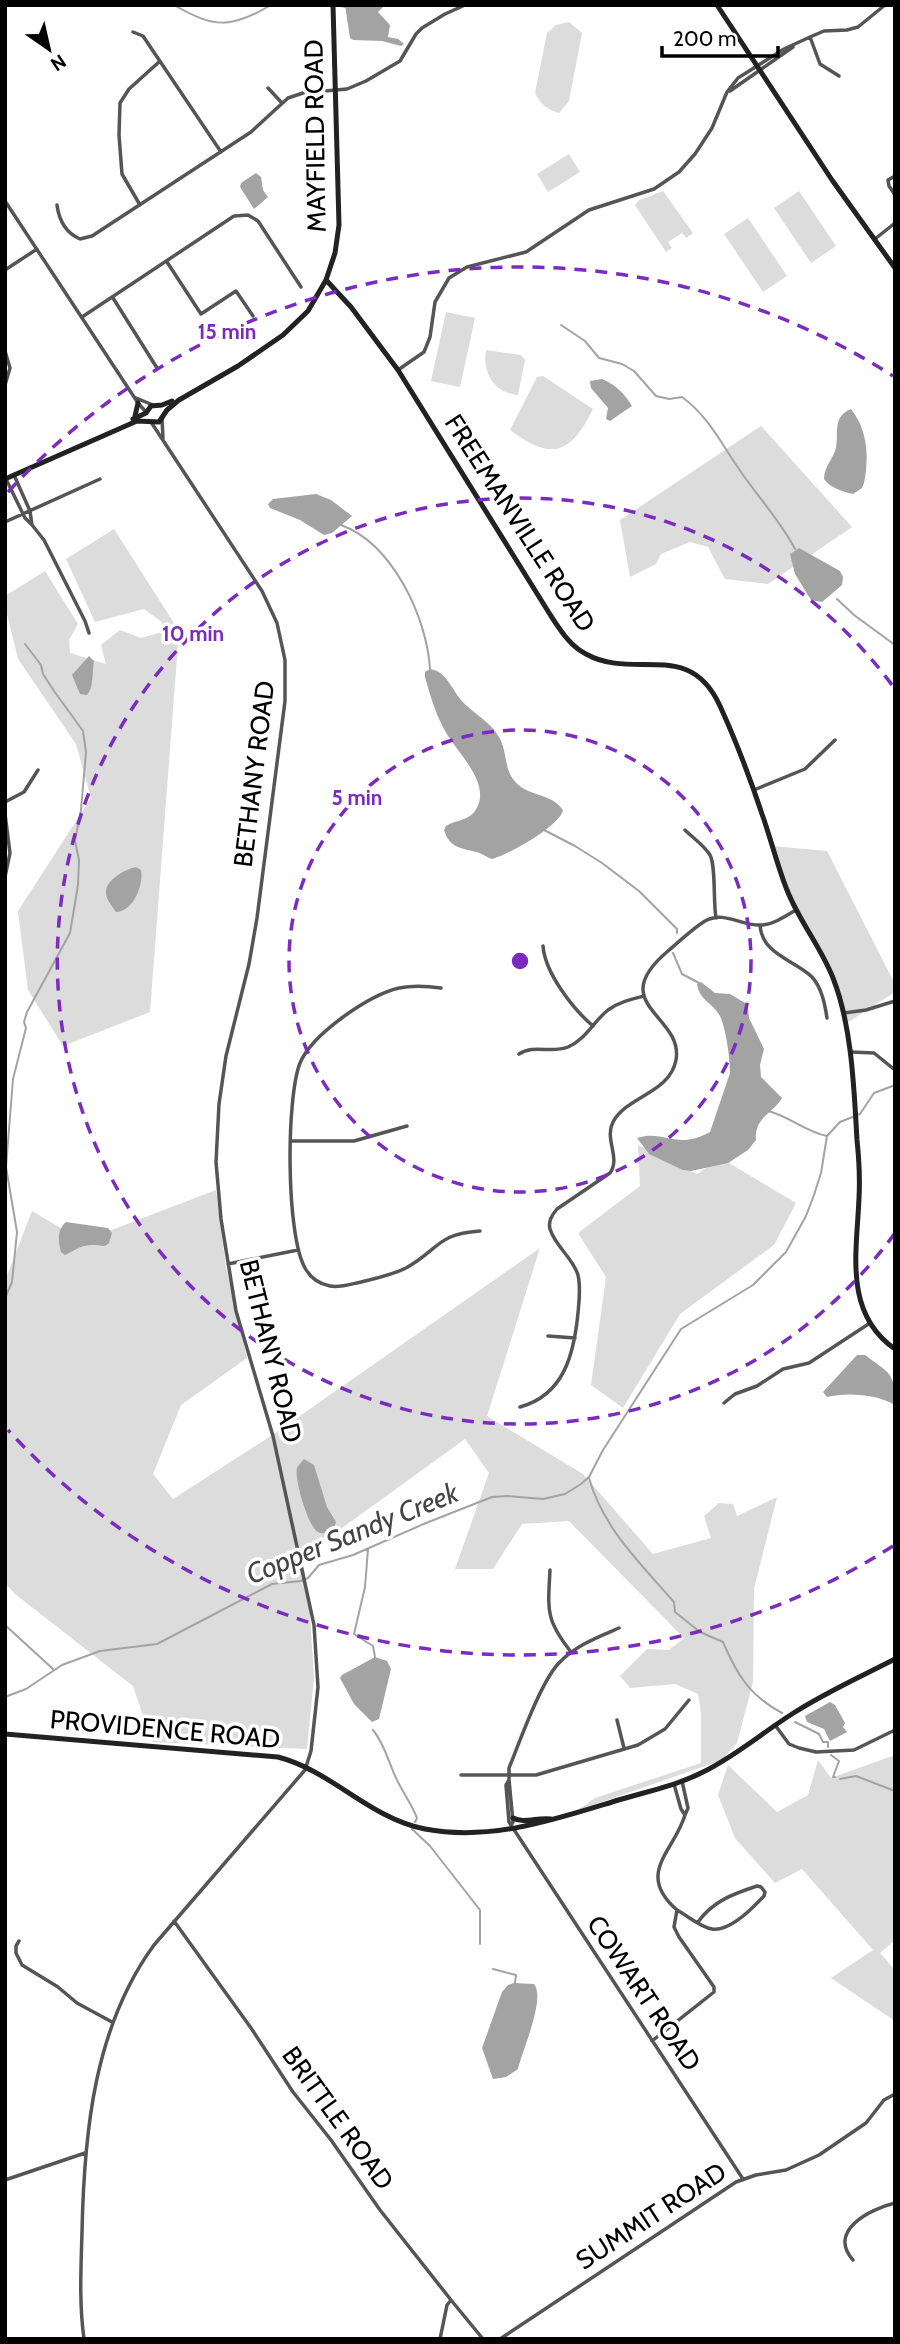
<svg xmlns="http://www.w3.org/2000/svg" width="900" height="2344" font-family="Cabin,sans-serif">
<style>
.green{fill:#dcdcdc}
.water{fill:#a3a3a3}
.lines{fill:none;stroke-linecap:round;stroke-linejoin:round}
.stream{stroke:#a3a3a3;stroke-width:2}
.street{stroke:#555;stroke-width:3.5}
.secondary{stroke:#222;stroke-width:5}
.ring{fill:none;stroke:#7b2cbf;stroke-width:3.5;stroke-dasharray:12 9}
.labels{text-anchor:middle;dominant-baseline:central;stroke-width:7;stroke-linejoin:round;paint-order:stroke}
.street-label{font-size:26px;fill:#000;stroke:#fff}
.water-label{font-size:28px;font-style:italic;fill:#444;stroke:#fff}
.centre{fill:#7b2cbf;stroke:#fff;stroke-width:3.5}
.ring-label{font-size:21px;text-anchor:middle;font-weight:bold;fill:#7b2cbf;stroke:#fff;stroke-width:7;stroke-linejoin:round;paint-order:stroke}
</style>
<rect width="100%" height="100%" fill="#fff"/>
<path class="green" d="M569,22L582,33L569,101L559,113C547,109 541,105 535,93L547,33L556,25Z
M569,154L580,172L548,192L537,174Z
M663,191L693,233L686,238L682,233L668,242L672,248L666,252L635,205L639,200Z
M799,191L836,246L811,263L774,208Z
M748,218L787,276L763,292L724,234Z
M446,312L475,318L460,387L431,381Z
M486,350L521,355L525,360L518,395C495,393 482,373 486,350Z
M543,376L593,409C570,455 552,461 510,430L537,377Z
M761,426L852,527L768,584L725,579L708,547L690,542L661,554L656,564L630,577L620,520Z
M114,529L179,631L150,1012L63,1046L28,990L18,911L91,798L76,744L18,659L5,606V596L45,571L78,624L69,640L70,653L106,664L101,645L120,630L141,638L162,632V622L144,609L95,622L66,559Z
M773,846L827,851L895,984V992L847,1023L824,955L792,908Z
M638,1145L697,1174L724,1156L729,1163L796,1203L774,1245L680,1314L623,1408L591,1385L606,1277L578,1233L640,1186Z
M216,1190L226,1267L247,1358L181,1405L153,1474L173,1499L274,1434L540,1248L487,1416L583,1474L653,1554L711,1538L704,1516L719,1503L733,1504L737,1516L777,1497L754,1589L753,1682L737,1743L722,1760L576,1811L595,1798L701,1763V1713L698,1694L675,1684L630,1688L620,1676L647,1649L669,1650L684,1638L569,1521L522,1524L493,1569H455L489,1473L465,1439L302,1557L309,1599L314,1678L307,1749L152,1742L133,1686L15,1594L5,1583V1281L32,1211L83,1241Z
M895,1755V1940L880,1953L895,1970V2021L831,1978L873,1950L802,1869L775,1883L735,1838L718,1795L728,1765L777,1812L808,1795L818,1760L831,1778Z"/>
<path class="water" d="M345,5L383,7L378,12L390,25L388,37L398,39L404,44L401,46L382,41L353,40L350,38Z
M256,173L261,177L263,190L268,197L254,209L240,187L241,183Z
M602,379C616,385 624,393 632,406L610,421L606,419L608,408L591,388L590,381Z
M851,409C868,430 869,458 864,483L862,488L853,494C843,492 829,487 824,479C824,467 833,459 836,448C839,432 832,417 851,409Z
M316,494L331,500L352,516L332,533L324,535L300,520L270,508L268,504L273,499Z
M799,548L840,571L843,577L842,585L822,602L811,600L795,574L790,554Z
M89,656L94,661C92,671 94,688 87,695L80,694L72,675Z
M430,669C444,670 452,688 460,699C472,713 490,721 499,737C507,750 504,767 513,779C525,797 551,792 563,810C560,826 508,855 492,859C486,857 482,853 476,852C460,848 449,847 444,830L446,826C455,820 468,821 475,811C494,784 455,751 444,729C435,712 430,695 425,677V672Z
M136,867L141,870C144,885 133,912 116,912C112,906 105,898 106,891C107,879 126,869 136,867Z
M701,982L715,993L730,994L745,1003L748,1008L749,1018L764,1049L760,1065L761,1077L782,1098C774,1113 754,1117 756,1140L748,1150L728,1163L691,1171L683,1170L649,1154L637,1138C665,1129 676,1151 710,1132L730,1073C730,1058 726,1029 720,1016C713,1003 699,1000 697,984Z
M66,1222L108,1228L112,1233L109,1243L105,1246C84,1243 82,1246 65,1255L61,1252C58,1241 57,1230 66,1222Z
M857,1355H865C890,1374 895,1372 895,1405C877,1394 847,1392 827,1397L823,1392Z
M304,1459L314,1465L327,1507L336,1522L334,1529C329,1533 324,1535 318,1532C308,1527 294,1478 297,1468C299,1465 302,1461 304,1459Z
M375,1657L387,1661L391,1669L379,1719L372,1722L354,1704L340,1678L342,1675Z
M830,1702L835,1705L845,1723L843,1727L847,1732L830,1741L824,1729L807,1722L805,1716Z
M514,1983L534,1984C546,1998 522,2051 518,2069L506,2077L493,2079L482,2048L502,1992L508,1985Z"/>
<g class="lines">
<path class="stream" d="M174,5C214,28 231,29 271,5
M336,5L345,7
M561,325L585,341L599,358L622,364L634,371L656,396L669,399L682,397C708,416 721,443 739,469C757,496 780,520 795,549
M341,525C393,544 427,618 430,669
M837,599L854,615L895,645
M544,830L575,846L602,863L639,891L677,929V933
M673,953L682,974L699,983
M768,1111C789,1116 806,1132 827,1136
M5,1298L12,1282L17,1232L6,1167L13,1079L26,1028L24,1022L27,1012L70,933L78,885L79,860L75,841L81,810L86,752L83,731L54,691L43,674L41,665L25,644
M589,1478C603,1528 640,1563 674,1602L675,1612L700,1632L723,1642C737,1675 750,1696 782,1713
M368,1549L365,1587L354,1634L373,1646L375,1657
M5,1625L53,1669
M5,1697L26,1689L62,1665L100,1651L157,1644L272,1584L301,1581L308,1578L319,1565L353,1555L426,1523L492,1497L507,1496L543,1499L565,1494L581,1484L589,1477L603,1450L681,1329L753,1285L786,1252L806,1216L814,1195L821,1173L827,1136L840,1122L860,1114L874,1093L895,1085
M795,1722L819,1734L823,1742H828V1747
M373,1730C386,1746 389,1765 398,1782C404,1794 412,1805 417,1818L415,1822
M831,1755L839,1761L833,1777H835
M840,1779L856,1776L895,1791
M412,1829L430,1846L480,1910V1944
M493,1969L516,1975L515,1983"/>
<path class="street" d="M133,32L143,36L221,152
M810,37L820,64L839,76
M268,88L282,103
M730,91L793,47
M889,186L888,180L895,176
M889,186L895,195
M5,201L138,403L146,412
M57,205C59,220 66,233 80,239L92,236L251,132L288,98L303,93L347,89L366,81L400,61L416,34L422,28L445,14L465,5
M140,205L122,174L119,135L120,103L129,89L159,62
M875,239L895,223
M167,262L201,314L236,291L253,316
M5,270L37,249
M113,298L157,368
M82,317L234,216L248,215L258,221L301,287
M5,351L10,368L5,385
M398,370L424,352L430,337L435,302L449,278L467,267L526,252L589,210L654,189L679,172L695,154L712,128L727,92L738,78L784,49L810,37L824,31L847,30L858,27L885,5
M136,398L153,405
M162,419L163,438
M6,479L25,518L32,525L30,511L14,475
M5,522L100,479
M32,525L44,540L85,621L89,633
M754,790L805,769L835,740
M5,802L24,792L38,770
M5,814L10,853L5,877
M685,830C693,838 704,845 710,855C716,866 713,901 716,918
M760,925C762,955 795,960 812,977C822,988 825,1005 827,1018
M543,946C545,973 573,1009 593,1026
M441,988C427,986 414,985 399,988C369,995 312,1034 300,1063C286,1099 286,1235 305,1268C310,1277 319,1284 330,1286C340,1288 351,1284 361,1282C377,1278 392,1275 406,1268C440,1249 436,1234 480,1231
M844,1013L866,1010L895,1001
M851,1052L874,1053L895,1070
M519,1054C534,1044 551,1054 568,1047C586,1039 593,1022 608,1010C619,1002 632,999 644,996
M290,1141H354L407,1126
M228,1264L298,1250
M548,1336L575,1338
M724,1403L735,1394L757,1386L783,1369L809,1363L870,1323
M520,1407C564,1395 574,1354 578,1313C579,1301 581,1288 578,1275C573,1258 555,1246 550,1229C548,1221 552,1215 557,1209L610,1173C621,1158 604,1139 613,1122C627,1096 670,1093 676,1060C684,1015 604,1005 668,951C680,941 692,929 705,921C725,910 742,927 762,925C774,924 786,916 796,910
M550,1570C548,1610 545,1619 571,1652
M619,1628C598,1637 574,1646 558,1664C540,1684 520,1741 509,1768V1780L506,1785L509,1822L743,2179
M617,1720L624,1748
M775,1725L789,1744L799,1748L816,1752L854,1750L895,1730
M461,1775H536L638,1745L665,1729L689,1700
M509,1780L513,1822L511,1825
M674,1784L681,1809L685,1815L688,1808L682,1781
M677,1910C688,1916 700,1927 712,1929C730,1932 753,1908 764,1896L765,1892L761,1887L757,1886C733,1894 713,1901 698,1922
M174,1921L251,2028L293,2092L331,2140L380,2210L451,2300L447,2305L440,2339
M19,1941L16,1946V1953L22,1965L58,1987L77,2003L112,2022
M652,2041L714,1992V1987L679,1937L674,1927L677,1910C635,1873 674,1852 685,1815
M5,2180L85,2153
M853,2260C827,2231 870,2209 895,2203
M451,2300L483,2339
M84,2339C79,2303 81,2268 82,2232C84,2133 94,2027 154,1945L305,1770L311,1751L318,1687L314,1625L273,1436L236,1311L221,1219L216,1162L219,1104L226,1056L249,964L257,918L285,701V660L277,623L262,591L151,422
M500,2339L736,2182L756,2175L786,2170L819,2155L866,2123L884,2100L895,2094"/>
<path class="secondary" d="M717,5L832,180L895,268
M326,280L351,307L398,370L551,616C561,631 570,646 586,654C634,681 689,638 720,706C736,741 750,778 762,814C771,839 777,865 787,890C799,921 821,947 833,978C852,1026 854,1089 857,1140C859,1159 860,1179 859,1198C857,1251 843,1313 895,1349
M135,416L138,403
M133,419L146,413L151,406L162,405L172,401
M5,479L137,421L159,422L167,410L179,400L238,366L283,335L308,311L326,280L335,253L339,225L333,5
M5,1734L278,1757C332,1771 369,1818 425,1829C493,1842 559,1818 622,1799C649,1791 678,1785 703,1772C734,1757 762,1733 792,1714C824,1693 860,1677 895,1659
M513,1818C524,1824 538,1817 551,1819"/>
</g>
<g class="ring">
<circle cx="520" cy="961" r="231"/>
<path d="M895 1233A463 463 0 1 1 895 689"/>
<path d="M893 1546A694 694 0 0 1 8 1430M8 492A694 694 0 0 1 893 376"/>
</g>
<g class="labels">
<g class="street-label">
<text transform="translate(315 136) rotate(-91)">MAYFIELD ROAD</text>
<text transform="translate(520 523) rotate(57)">FREEMANVILLE ROAD</text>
<text transform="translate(254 774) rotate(-83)">BETHANY ROAD</text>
<text transform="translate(271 1351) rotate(76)">BETHANY ROAD</text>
<text transform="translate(165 1729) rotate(5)">PROVIDENCE ROAD</text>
<text transform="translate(644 1993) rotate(56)">COWART ROAD</text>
<text transform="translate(338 2118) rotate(54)">BRITTLE ROAD</text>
<text transform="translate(651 2216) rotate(-33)">SUMMIT ROAD</text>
</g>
<g class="water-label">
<text transform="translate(352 1533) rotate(-22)">Copper Sandy Creek</text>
</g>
</g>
<circle cx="520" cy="961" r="10" class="centre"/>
<g class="ring-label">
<text x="227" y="339">15 min</text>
<text x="193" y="641">10 min</text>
<text x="357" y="805">5 min</text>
</g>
<rect width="900" height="2344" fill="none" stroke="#000000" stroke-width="14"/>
<g transform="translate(49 49) rotate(146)" stroke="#ffffff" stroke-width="5" paint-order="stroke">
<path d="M0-5L12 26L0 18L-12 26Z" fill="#000000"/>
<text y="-10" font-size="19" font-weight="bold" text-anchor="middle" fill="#000000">N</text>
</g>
<path d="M662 46v10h116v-10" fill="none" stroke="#000000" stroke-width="3.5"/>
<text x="673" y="46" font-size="21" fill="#000000" stroke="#ffffff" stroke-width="5" paint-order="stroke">200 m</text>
</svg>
